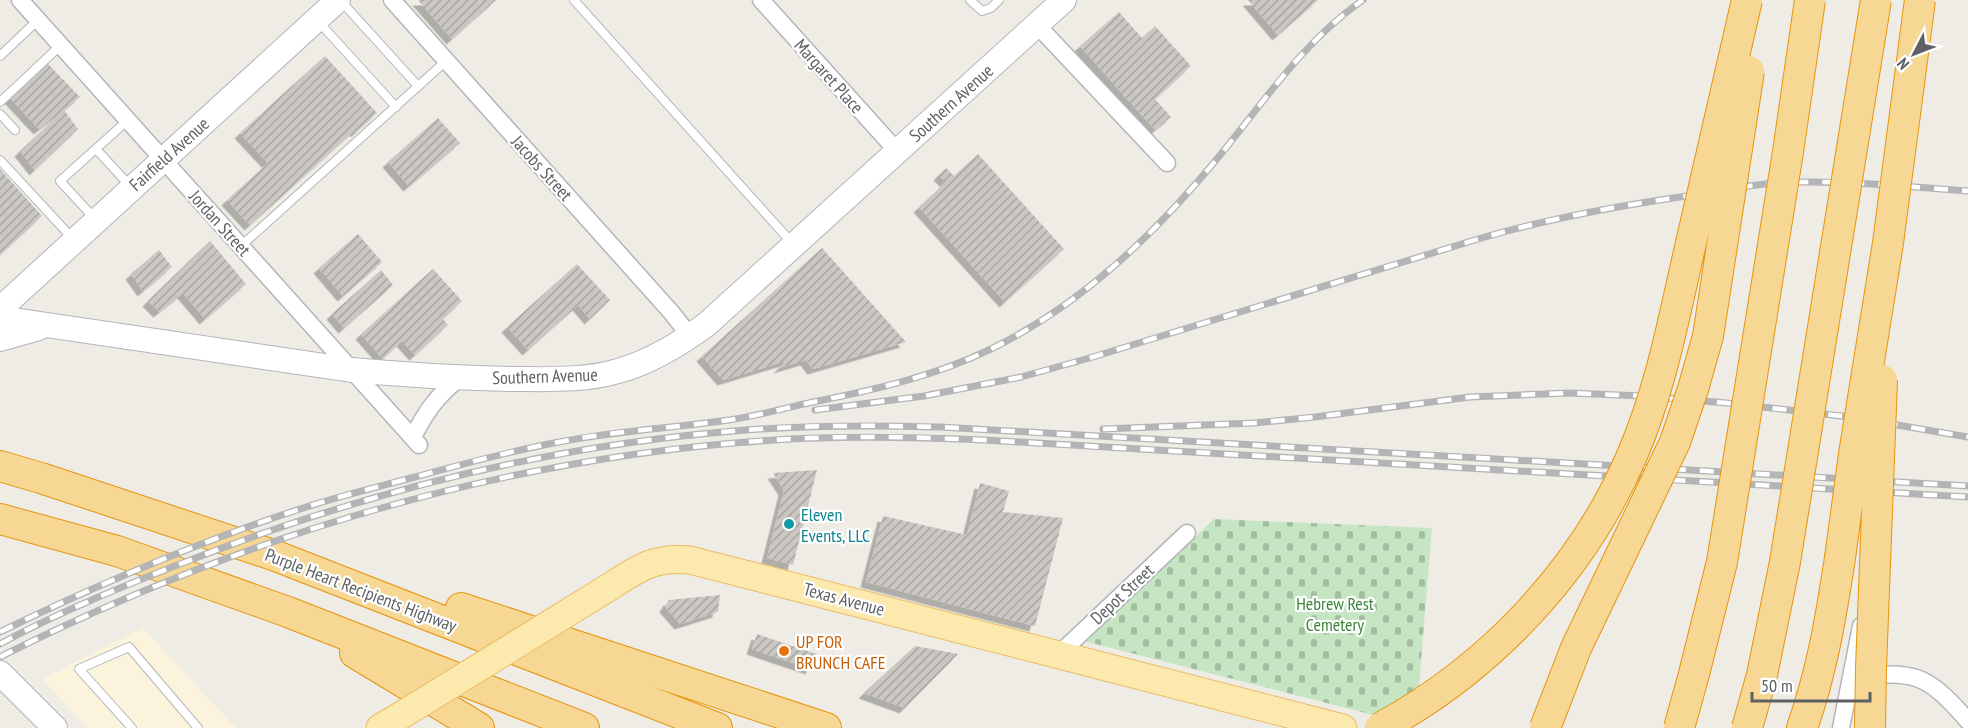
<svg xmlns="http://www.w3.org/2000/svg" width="1968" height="728" font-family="'PT Sans Narrow',sans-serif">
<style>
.commercial{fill:#fcf3dd}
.cemetery{fill:url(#cemetery-stones)}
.building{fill:url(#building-hatch);filter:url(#shadow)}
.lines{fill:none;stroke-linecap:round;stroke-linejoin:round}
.lane-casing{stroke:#b2b6b9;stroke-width:10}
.street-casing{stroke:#b2b6b9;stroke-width:19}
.secondary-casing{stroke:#b2b5b9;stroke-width:26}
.primary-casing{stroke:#eabb63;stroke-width:29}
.highway-casing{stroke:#e7940d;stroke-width:32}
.lane{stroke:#fff;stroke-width:8}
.street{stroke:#fff;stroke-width:16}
.secondary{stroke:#fff;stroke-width:24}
.primary{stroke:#fbe9ae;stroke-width:27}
.highway{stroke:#f7d794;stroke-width:30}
.rail-casing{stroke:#b3b4b5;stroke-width:7}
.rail{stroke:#fff;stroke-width:4.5;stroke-dasharray:14;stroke-linecap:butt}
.primary-bridge-casing{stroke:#eabb63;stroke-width:29;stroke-linecap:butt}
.highway-bridge-casing{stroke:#e7940d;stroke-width:32;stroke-linecap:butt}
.primary-bridge{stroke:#fbe9ae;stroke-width:27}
.highway-bridge{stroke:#f7d794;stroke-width:30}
.culture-dot{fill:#0f9aa8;stroke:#fff;stroke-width:2}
.food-dot{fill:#e8710a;stroke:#fff;stroke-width:2}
.labels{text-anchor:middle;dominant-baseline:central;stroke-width:4.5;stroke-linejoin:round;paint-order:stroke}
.street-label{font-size:18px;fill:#5d6165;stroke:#fff}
.culture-label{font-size:18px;fill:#0d838f;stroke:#fff;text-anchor:start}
.park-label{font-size:18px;fill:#3c863b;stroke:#fff}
.food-label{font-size:18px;fill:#c56008;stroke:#fff;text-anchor:start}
</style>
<defs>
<pattern id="cemetery-stones" width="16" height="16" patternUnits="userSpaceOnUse" patternTransform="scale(1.5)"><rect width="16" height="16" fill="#c5e5c3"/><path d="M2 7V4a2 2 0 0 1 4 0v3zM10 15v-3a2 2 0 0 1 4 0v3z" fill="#a3bda2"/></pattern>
<pattern id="building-hatch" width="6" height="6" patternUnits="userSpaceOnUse" patternTransform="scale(1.5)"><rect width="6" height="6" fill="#cac7c2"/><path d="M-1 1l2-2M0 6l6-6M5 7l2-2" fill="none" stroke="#a7a5a1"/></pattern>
<filter id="shadow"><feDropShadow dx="-5.5" dy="5.5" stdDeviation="0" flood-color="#0004"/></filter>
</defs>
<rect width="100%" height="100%" fill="#eeece5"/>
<path class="commercial" d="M143,628L236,728H87L42,679Z"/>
<path class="cemetery" d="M1214,519L1432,528L1418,696L1381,717L1084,641Z"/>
<path class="building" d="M418,0H496L452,39Z
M1248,0H1318L1278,35Z
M1119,12L1142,38L1155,26L1191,66L1155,99L1171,117L1155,130L1080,46Z
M325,56L377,113L356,132L355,130L250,225L227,200L268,163L240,133Z
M48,64L80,97L64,110L78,129L35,170L20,151L62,112L39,129L10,98Z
M438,118L460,143L409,186L388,162Z
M978,154L1064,249L1005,302L919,207L946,182L939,175L946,168L954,176Z
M0,169L42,216L0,255Z
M358,234L382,262L343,296L319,268Z
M210,241L246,284L205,319L183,293L159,312L148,301Z
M822,248L906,342L813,369L806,360L779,368L786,361L723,380L702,356Z
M159,250L172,267L143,291L131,274Z
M577,264L610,300L590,319L578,305L528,350L507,327Z
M433,269L462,301L443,319L448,325L415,355L402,341L383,359L361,334Z
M381,270L393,285L344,328L332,314Z
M817,470L793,565L767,558L784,490L773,473Z
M980,483L1009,491L1003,512L1063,518L1035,626L866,582L883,516L967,535Z
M720,595L718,612L680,624L665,607L669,600Z
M757,634L816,654L811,669L752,649Z
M915,646L958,654L905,708L864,693Z"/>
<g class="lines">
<g class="lane-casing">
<path id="lane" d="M340,0L418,86
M574,0L793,244
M970,0L982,11L991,8L999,0
M317,20L396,107
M0,56L38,20
M0,102L61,45
M0,114L15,130
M96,149L131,187
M0,160L74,240
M96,220L60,181L128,120
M241,246L446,61
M132,728L79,669L129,647L198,728"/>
</g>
<g class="street-casing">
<path id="street" d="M20,0L419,445
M392,0L671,312L690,336
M761,0L897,151
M1037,25L1167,163
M413,437C425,413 438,394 460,378
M1058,655L1187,533
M1851,677C1915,671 1925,672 1968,721
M1841,728L1861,626"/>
</g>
<g class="secondary-casing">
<path id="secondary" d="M0,309L338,0
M0,318L352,370C406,375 459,378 513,379C548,379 584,381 618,371C651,362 680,344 707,324L1064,0
M0,339L39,328
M0,673L55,728"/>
</g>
<g class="primary-casing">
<path id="primary" d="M603,591C635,571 651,556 690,560L1343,728
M380,728L405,713"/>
</g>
<g class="highway-casing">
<path id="highway" d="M0,466L41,478L276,556L717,728
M0,519L117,551L288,612L584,728
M461,608L826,728
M355,653L479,728
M1802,728C1822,671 1831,617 1840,558"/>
</g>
<use href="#lane" class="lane"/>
<use href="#street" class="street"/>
<use href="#secondary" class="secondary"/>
<use href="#primary" class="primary"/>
<use href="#highway" class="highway"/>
<g class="rail-casing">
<path id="rail" d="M815,410L924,396L1021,377L1093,357L1478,239C1547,219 1616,206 1687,196C1723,190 1759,183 1795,182C1853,181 1910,187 1968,191
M1103,429L1254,423L1315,417L1470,397L1569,393L1643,396L1727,403L1850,417L1968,437
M0,632C98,584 199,542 303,508C340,496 377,487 415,477C463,464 510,451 559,442C615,431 672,428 729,420C757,416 785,408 813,402C874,390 935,376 991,349C1083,304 1157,232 1221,154C1266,99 1304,41 1363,0
M0,644C61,611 128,584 193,559C366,492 549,446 734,431C803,425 872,425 940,427L1968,486
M0,657C241,536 504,457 774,440C844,435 915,437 984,440L1968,497"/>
</g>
<use href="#rail" class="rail"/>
<g class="primary-bridge-casing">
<path id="primary-bridge" d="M405,713L603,591"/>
</g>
<g class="highway-bridge-casing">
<path id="highway-bridge" d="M1840,558L1854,454L1888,243L1920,0
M1380,728C1491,668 1584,569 1633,453C1660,390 1673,322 1688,256C1708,171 1727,85 1747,0
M1545,728L1576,648L1675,442L1693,389L1708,336L1749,71
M1679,728L1694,674L1722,562L1788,152L1810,0
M1747,728L1762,675L1785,562L1876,0
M1870,728L1871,668L1882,380"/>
</g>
<use href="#primary-bridge" class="primary-bridge"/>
<use href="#highway-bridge" class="highway-bridge"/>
</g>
<circle class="culture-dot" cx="789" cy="524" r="6"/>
<circle class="food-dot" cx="784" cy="651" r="6"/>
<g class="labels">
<g class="street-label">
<text transform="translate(829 76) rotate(48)">Margaret Place</text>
<text transform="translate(951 103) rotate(-42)">Southern Avenue</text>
<text transform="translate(169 154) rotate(-42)">Fairfield Avenue</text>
<text transform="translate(542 168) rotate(48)">Jacobs Street</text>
<text transform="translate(220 223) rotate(48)">Jordan Street</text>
<text transform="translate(545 376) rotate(-2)">Southern Avenue</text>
<text transform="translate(361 590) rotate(21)">Purple Heart Recipients Highway</text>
<text transform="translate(1122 594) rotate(-43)">Depot Street</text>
<text transform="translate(844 599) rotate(15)">Texas Avenue</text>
</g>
<g class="culture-label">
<text x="801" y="514">Eleven<tspan x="801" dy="21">Events, LLC</tspan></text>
</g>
<g class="park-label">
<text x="1335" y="603">Hebrew Rest<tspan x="1335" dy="21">Cemetery</tspan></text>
</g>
<g class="food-label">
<text x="796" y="641">UP FOR<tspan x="796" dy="21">BRUNCH CAFE</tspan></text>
</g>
</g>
<g transform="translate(1914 54) rotate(228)" stroke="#ffffff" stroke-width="4.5" paint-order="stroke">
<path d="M0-4.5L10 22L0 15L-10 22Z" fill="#5d6165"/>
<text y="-9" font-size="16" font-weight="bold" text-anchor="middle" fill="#5d6165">N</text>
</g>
<path d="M1752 692v9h118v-9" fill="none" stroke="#5d6165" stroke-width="3"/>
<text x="1761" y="692" font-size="18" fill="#5d6165" stroke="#ffffff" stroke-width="4.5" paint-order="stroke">50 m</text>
</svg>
